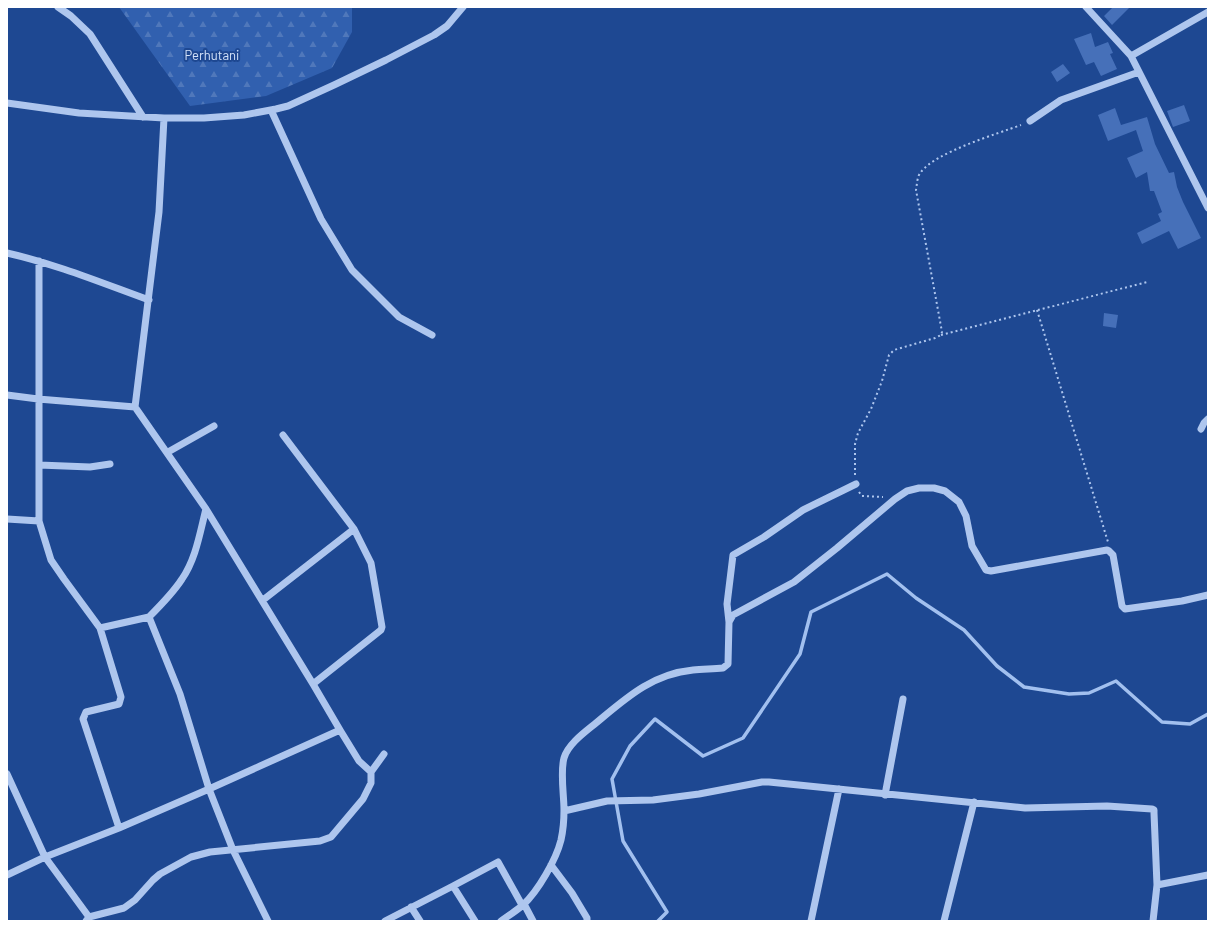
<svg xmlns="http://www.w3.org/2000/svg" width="1215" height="928" font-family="Barlow,sans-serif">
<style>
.forest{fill:url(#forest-firs)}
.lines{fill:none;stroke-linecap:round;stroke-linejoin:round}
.stream{stroke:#a2c0ef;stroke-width:3.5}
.building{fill:#4670b9}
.path{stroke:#aec6ee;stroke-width:2;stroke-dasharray:2 3;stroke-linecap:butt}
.minor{stroke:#aec6ee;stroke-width:7}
.labels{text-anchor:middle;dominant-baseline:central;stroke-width:4;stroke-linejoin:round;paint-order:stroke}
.park-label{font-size:13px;fill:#d4e3fa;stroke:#1e4892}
</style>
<defs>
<pattern id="forest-firs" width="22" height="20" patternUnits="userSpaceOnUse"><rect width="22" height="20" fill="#3160af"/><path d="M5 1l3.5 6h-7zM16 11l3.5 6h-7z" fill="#5078bb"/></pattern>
</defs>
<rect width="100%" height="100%" fill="#1e4892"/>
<path class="forest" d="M119,7H352V32L332,68L266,96L190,106Z"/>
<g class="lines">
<path class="stream" d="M658,921L667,912L623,841L612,779L630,746L655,719L703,756L743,738L800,654L811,612L887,574L916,598L964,630L997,666L1024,687L1069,694L1089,693L1116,681L1162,722L1190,724L1208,714"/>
</g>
<path class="building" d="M1113,7H1130L1112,25L1104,16Z
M1091,33L1095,47L1108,42L1113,53L1110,54L1117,69L1101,76L1094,62L1086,65L1074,39Z
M1063,64L1070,73L1057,82L1051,72Z
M1184,105L1190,121L1173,127L1167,111Z
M1115,108L1121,125L1147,117L1155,144L1169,173L1174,172L1177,187L1183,202L1201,238L1178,249L1169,231L1142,244L1137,233L1161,221L1158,214L1162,212L1154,191H1150L1147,172L1136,178L1127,158L1143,151L1136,130L1108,141L1098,115Z
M1104,313L1118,315L1116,328L1103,326Z"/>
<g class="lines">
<path class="path" d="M1037,310L1108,542
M941,335L1147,282
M855,475V444L858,433L871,409L882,381L889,355L894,350L935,338L941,335L942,332L916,190C917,185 917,176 921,172C936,152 997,134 1021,125
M859,492L862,496L883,497"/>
<path class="minor" d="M58,7L71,16L90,34L143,117
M1086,7L1131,56L1208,208
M1131,56L1208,12
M7,103L79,113L164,118H204L244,115L276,109L288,106L334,85L386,60L434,35L447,26L463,7
M271,110L321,219L352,270L399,317L432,335
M164,118L159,212L135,407L206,509C200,532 196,559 182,579C173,593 161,605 149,617L180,694L209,789L233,850L268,921
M1030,121L1061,100L1139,72
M7,253C56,264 102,283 149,300
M39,261V521L51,560L64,579L100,628L121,697L119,704L86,712L83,719L119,828
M7,395L38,399L135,407
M1201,429L1204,423L1208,419
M283,435L354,529
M168,452L214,426
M39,465L90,467L110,464
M7,519L39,521
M263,600L354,529L371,563L382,627L381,630L313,684
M729,622L727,604L733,555L764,537L803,510L856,484
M100,628L149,617
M371,772L384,754
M7,774L45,857L89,917L88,921
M885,795L903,699
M564,811L607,801L653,800L699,794L762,782H769L1025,808L1107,806L1152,809L1154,810V813L1157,885
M551,865L572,893L587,918V921
M7,875L45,857L119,828L209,789L340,730L313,684L206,509
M453,886L498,862L522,905
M524,904L533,921
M411,907L420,921
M86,921L89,917L124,908L135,900L153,880L160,874L191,857L210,852L320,841L331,837L363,799L371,783V772L359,761L340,730
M385,921L453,886L475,921
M501,921C508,916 516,911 523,905C538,891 556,860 561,840C563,831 564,819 564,810C564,795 560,772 564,758C568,744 585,732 596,723C626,698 652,674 693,670C703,669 713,669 723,668L728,664L729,622L733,615L794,582L837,548L895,499L907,491L919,488H934L945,491L959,502L966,516L972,546L986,570L991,571L1107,550L1109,551L1113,555L1122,606L1125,609L1182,601L1208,595
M811,921L839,789
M944,921L974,802
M1153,921L1157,885L1208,875"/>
</g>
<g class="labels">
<g class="park-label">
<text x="212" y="55">Perhutani</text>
</g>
</g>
<rect width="1215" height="928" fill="none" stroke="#ffffff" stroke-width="16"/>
</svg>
